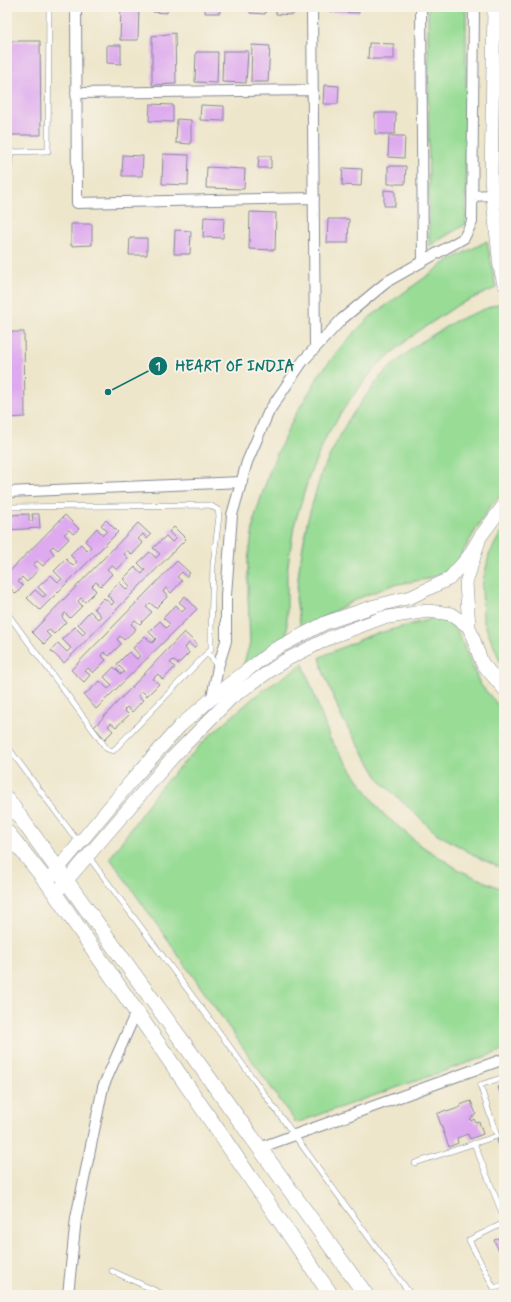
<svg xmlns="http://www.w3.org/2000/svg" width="511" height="1302" font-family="Mynerve,sans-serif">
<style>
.green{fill:#98dc95;stroke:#5a867a}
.building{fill:#deaaef}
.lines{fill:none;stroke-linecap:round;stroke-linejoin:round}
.service-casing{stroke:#848a94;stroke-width:6}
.minor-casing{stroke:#848a94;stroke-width:12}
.tertiary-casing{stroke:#848a94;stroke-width:14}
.secondary-casing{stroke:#848a94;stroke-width:16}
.service{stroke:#fff;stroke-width:5}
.minor{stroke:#fff;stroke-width:10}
.tertiary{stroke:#fff;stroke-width:13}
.secondary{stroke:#fff;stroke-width:15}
.leader{fill:none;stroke:#0f766e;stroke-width:1.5}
.callout-dot{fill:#0f766e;stroke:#f7f3e8;stroke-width:1.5}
.mark-label{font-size:12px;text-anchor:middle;font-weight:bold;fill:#fff}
.callout-label{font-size:15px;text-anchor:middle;font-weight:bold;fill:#0f766e;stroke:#f7f3e8;stroke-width:4;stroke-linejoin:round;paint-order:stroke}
</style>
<rect width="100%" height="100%" fill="#f7f3e8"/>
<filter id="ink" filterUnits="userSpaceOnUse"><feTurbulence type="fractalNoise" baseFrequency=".025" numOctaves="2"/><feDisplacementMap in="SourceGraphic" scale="8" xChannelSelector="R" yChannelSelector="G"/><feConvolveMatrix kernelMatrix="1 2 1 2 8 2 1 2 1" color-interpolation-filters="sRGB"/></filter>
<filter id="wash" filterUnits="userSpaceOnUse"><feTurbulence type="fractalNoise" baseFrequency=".012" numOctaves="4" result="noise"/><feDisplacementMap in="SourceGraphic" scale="16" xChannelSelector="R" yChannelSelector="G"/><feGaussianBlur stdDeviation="0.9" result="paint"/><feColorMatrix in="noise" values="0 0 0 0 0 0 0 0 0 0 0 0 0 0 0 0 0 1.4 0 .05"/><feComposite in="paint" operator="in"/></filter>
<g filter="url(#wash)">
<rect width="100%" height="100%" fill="#eee6cb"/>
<path class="green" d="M428,7H466V224L429,246Z
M487,241L496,288L458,305L416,333L377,365L349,401L327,435L310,473L294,526L287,572V635L242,669L250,643L248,595V560L255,516L271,467L293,419L321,372L348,339L370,317L445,263Z
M502,302L504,310V492L488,509L453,569L427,579L393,585L359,598L301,629L296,599L299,569L307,522L322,471L348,420L381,376L415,346L455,321Z
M504,530V666L500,661L483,620L482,586L489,555L500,534Z
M432,619L448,622L457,630L480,684L504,712V869L481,859L436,833L381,782L342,718L323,671L320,657L371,635Z
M303,664L330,739L381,812L420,845L461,871L504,890V1050L296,1123L110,858L158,790L208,737L259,693Z"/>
<g id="blocks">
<path class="building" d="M121,7H139L138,40H120Z
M153,7H167V13L153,12Z
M205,7H220V13H205Z
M251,7H266L265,14L250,13Z
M276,7H294L293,15L276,14Z
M331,7H359V13L331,12Z
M175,33L176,84L152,85V36Z
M7,41H40L41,135H7Z
M369,43L394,44V59H368Z
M107,45H121V64L107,63Z
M252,45L270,46L268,82H251Z
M223,51H248L246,83L222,82Z
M196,52H218L217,83L195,82Z
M324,85L339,86L338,104H323Z
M150,104L173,105V122L149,121Z
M201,105L224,106V121L200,120Z
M375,113H396L395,134H375Z
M177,119L191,120V144L176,143Z
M389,136H405L404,158L388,157Z
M163,154L189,155L188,185L162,184Z
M123,155L143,156L142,176H122Z
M259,156H271V168H258Z
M388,166H406L405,184H388Z
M207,167L245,169L244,189L206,188Z
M343,168L362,169L361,186L342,185Z
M384,190L395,191V206H384Z
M250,212L276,213L275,250L249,249Z
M204,217L224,218L223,238L203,237Z
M328,219H349L348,243H327Z
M71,224H92V245L71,246Z
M175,230L191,231L190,254H174Z
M130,238H147V255H129Z
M7,332H24L25,417L7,418Z
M29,514V521H33L32,514H39L40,528L7,530V522H11L10,515Z
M65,515L79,529L73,534L69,530L64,534L69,539L58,550L53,546L50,549L54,554L43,566L37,561L33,565L38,570L27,582L22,577L18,582L23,586L16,594L7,585V574Z
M106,520L118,532L40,610L27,598L35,590L43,597L46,595L38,587L51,575L58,582L62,579L54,571L66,559L73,566L77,562L70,555L81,544L87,551L91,547L85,541L97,528L103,535L107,531L101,525Z
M138,523L151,535L147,539L143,534L138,539L143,543L132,555L127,550L124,554L128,558L117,570L111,565L107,569L112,574L101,586L96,582L92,586L96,591L85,602L81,598L78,601L82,606L70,618L65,613L62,617L66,622L54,634L49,630L46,632L51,637L44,644L32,632Z
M174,527L186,539L64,663L51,651L58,643L67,652L71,648L62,639L75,627L83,635L86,632L78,624L90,611L98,619L101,616L94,608L104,598L112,605L114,602L107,595L119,582L127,590L130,586L123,579L135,567L142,574L145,570L138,563L150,552L156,558L160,554L153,548L166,536L172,542L176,539L169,532Z
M177,561L190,573L186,577L182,572L177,577L182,581L171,593L166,588L163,592L168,596L156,608L150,603L146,607L152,612L140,624L135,620L131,624L136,629L124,640L120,636L117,639L121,644L109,656L104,652L101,655L106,660L93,673L88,668L85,671L90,675L84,682L71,670Z
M185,596L197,609L96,709L84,695L100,681L108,689L112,685L104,677L114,667L121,674L125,672L117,664L129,652L137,659L140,656L133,648L145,636L152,643L156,639L149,632L160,621L166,628L170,624L163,618L176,605L182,612L186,608L179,602Z
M184,632L197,644L194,648L189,643L185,648L189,653L178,664L173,660L170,663L175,667L163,680L158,674L153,679L159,684L147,696L142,691L138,696L143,700L132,712L127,707L124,710L129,715L116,727L111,723L108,726L113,731L105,739L94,727Z
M504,1085V1104L498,1087Z
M471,1101L476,1114L470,1119L471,1121L474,1119L476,1123L479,1122L483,1134L470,1139L468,1134L457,1138L458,1143L449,1147L437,1114L446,1110L447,1112L461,1107L460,1105Z
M504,1138V1157H503L497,1140Z
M504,1236V1264L501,1258L504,1257L501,1251H499L494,1240Z"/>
</g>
</g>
<g filter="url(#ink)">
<use href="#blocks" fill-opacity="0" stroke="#848a94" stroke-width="1"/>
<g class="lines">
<g class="service-casing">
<path id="service" d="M7,183L11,152L48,151L49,7
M7,507L210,505L218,510L219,516L213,565L211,630V649L113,751L107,749L7,613
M208,652L217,667
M7,746L79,843
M88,856L211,1021L411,1295
M474,1143L504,1218
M415,1163L497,1136L480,1085L504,1077
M504,1223L469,1240L494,1288L504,1285
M112,1271L165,1295"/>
</g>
<g class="minor-casing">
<path id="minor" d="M76,7L77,203L314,198
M312,7L315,348
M421,7L423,261
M76,93L313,90
M472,196L492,195
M7,492L242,482
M212,698L218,667L226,641V595L232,515L247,462L269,411L303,361L342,319L388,281L464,238L472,222L474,7
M259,1148L504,1059
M68,1295L76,1218L103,1087L136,1012"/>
</g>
<g class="tertiary-casing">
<path id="tertiary" d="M494,7L491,180L500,267L504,284
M504,505L480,537L466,583L469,627L482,663L504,689
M47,882L133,779L180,726L224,688L275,649L325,623L375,606L411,597L449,579L468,557L480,537
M55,894L172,758L231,698L284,661L331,637L382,618L428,611L451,614L469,627"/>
</g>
<g class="secondary-casing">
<path id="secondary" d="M7,799L366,1295
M7,832L47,882L331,1295"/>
</g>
<use href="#service" class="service"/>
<use href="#minor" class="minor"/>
<use href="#tertiary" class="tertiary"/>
<use href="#secondary" class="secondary"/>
</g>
</g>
<path class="leader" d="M108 392L158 366"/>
<g class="callout-dot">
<circle cx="108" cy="392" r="4"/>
<circle cx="158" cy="366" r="10"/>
</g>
<g class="mark-label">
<text x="158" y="370">1</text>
</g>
<g class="callout-label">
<text x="235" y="371">HEART OF INDIA</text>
</g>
<rect width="511" height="1302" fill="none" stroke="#f7f3e8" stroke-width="24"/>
</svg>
